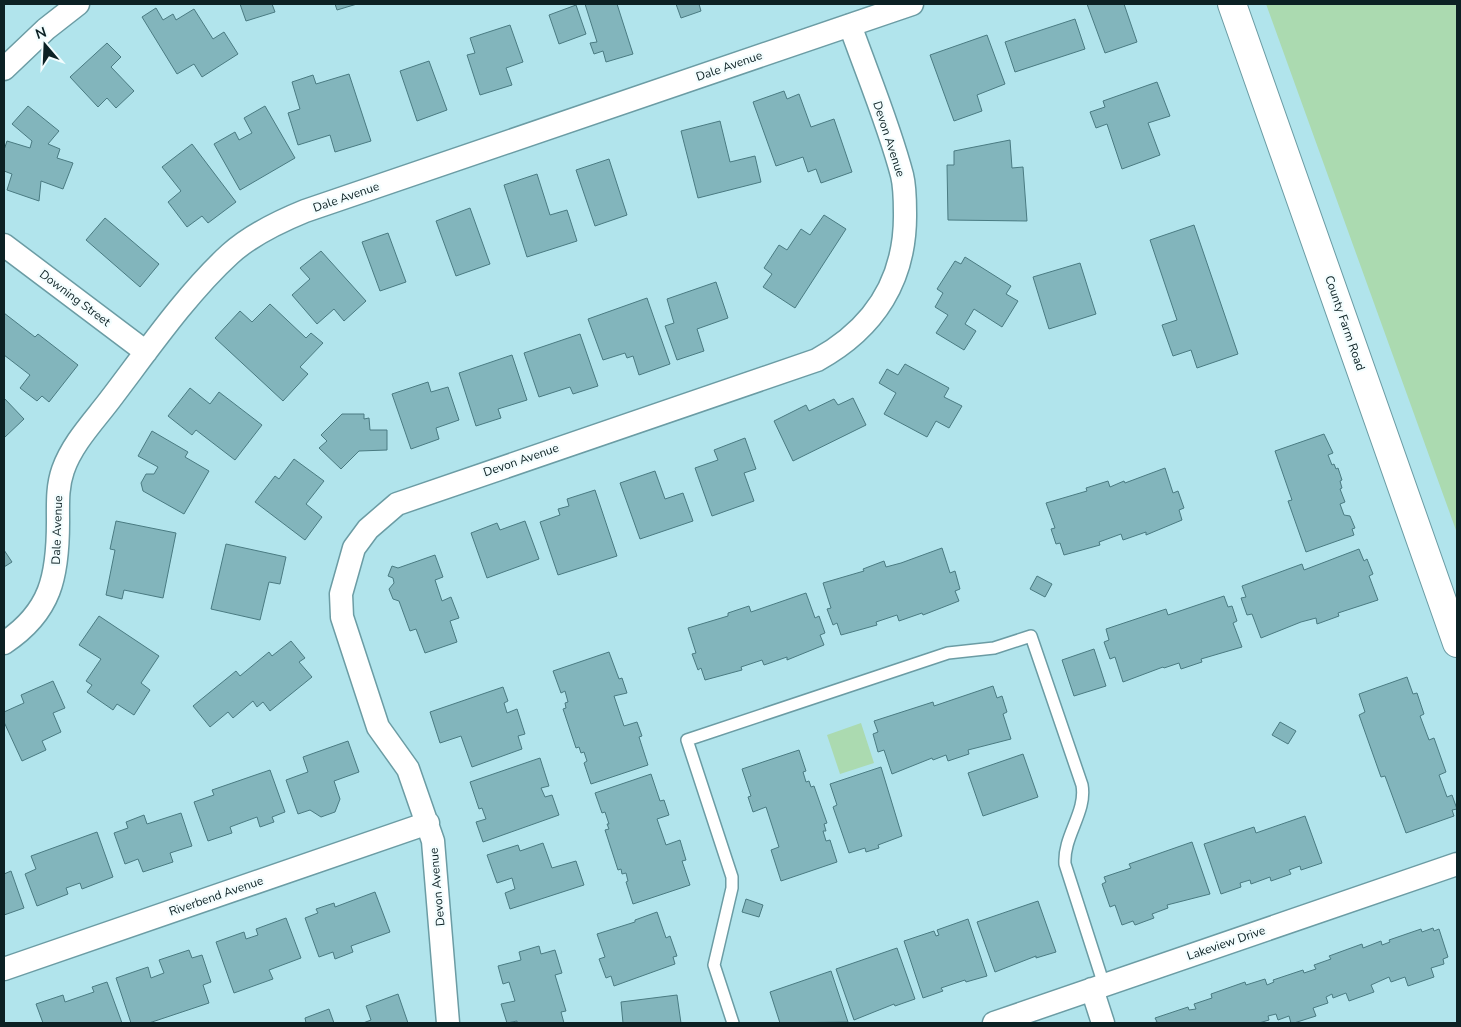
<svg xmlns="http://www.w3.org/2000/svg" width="1461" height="1027" font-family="'Nunito Sans',sans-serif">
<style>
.green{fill:#abdab0}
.building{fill:#82b5bc;stroke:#4a7b82}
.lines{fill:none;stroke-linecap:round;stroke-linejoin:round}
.lane-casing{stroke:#6b9ca4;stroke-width:14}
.street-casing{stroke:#6b9ca4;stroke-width:25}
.secondary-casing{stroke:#6b9ca4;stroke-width:30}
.lane{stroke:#fff;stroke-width:11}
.street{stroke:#fff;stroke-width:22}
.secondary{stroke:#fff;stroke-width:28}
.labels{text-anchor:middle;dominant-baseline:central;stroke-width:4.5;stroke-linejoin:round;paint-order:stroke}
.street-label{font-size:12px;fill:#0c2124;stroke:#f3fdfe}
</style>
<rect width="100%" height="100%" fill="#b1e4ec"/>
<path class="green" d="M1266,4H1457V533Z
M861,723L874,763L840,774L827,735Z"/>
<path class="building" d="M240,4H272L275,12L246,21Z
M335,4H357L337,10Z
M585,4H617L633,54L606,62L603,51L594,54L590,43L597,42Z
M676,4H699L701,11L681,18Z
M1087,4H1124L1137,42L1105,53Z
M576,5L586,34L559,44L549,15Z
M156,8L163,20L173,14L176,20L194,9L213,39L224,32L238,54L202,77L194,64L177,74L142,17Z
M1075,19L1085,49L1015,72L1005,42Z
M510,25L523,62L506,68L512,85L480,95L467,55L475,53L470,38Z
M987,35L1005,84L977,95L982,111L954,121L930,55Z
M107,43L121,57L111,67L134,91L116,108L107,98L98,107L70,77Z
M429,61L447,110L417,121L400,71Z
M349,74L371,141L335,152L330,135L298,145L288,113L300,109L292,82L313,75L316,84Z
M1157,82L1170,116L1148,123L1160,155L1122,169L1107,124L1096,128L1090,112L1105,107L1103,101Z
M784,91L787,99L799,94L811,127L834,119L852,172L821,183L816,169L808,172L803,157L776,166L753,102Z
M28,106L59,131L48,144L60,149L57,158L73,163L63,189L41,181L39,201L7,190L12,174L4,171V150L7,141L30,148L32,141L12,124Z
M265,106L295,158L240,190L214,144L235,132L239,140L252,133L244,118Z
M720,121L730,162L755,156L761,182L698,198L681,131Z
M1010,140L1012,168L1023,167L1027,221L948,220L947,165H954V151Z
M192,144L236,202L208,223L202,216L187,227L168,202L181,191L162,167Z
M609,159L627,215L595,226L576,170Z
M537,174L550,215L567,210L577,241L527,257L504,185Z
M470,208L490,264L456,276L436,221Z
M824,215L846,229L795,308L763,287L772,274L764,268L779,245L787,250L801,229L810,235Z
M105,218L159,264L140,287L86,240Z
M1194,225L1238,354L1197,368L1191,350L1173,356L1162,325L1177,320L1150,240Z
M388,233L406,282L380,291L362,242Z
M321,251L366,301L344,321L334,309L317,324L292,295L310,279L300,268Z
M965,257L1011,286L1006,294L1018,301L1002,327L974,309L965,324L976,331L964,350L936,333L948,315L935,307L943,293L937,289L955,261L961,264Z
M1080,263L1096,314L1049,329L1033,277Z
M716,282L728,318L697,329L704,351L677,360L665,326L674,323L667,299Z
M647,298L670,364L639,375L633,356L627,358L625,353L603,360L588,319Z
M270,304L306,338L311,333L323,343L300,367L308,374L283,401L215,338L240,311L252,322Z
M4,313L35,337L38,334L78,365L49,402L42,396L37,401L20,388L30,375L4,355Z
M580,334L598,386L573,394L570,387L539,397L524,353Z
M512,355L527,400L498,409L501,418L476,426L459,373Z
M905,364L949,388L944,397L962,406L949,428L936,421L927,437L884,414L896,393L879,383L887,369L898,375Z
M428,382L431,392L448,387L459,420L436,428L439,439L411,449L392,394Z
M190,388L210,404L219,392L262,425L235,460L196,430L192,435L168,416Z
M4,398L24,419L5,437L4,435Z
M853,398L866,425L793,461L774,421L806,405L809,411L834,399L838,405Z
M342,414H364V419L369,418L370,430H387V450L359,451L341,469L319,448L327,441L321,435Z
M152,431L188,452L185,457L209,471L184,514L143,491L141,483L146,474H154L158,467L138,456Z
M1324,434L1333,453L1328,455L1332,465L1334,464L1336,469L1338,468L1342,480L1340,481L1342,488L1340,489L1345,502L1340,504L1344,515L1350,516L1355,528L1352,529L1354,535L1306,552L1288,501L1292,500L1275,451Z
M745,438L756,469L744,473L754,501L712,516L695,468L718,460L714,450Z
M294,459L324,481L306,504L322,517L305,540L255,502L275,476L279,479Z
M1165,468L1173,493L1178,491L1184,508L1179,510L1182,520L1146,535V532L1123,540L1121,534L1099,542L1100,545L1064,555L1060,543L1056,544L1051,529L1055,528L1046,503L1087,491L1086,488L1108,481L1110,487L1124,481L1125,483Z
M655,471L665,499L683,493L693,521L640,539L620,483Z
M595,490L617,556L558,575L540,522L560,515L558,509L569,506L567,499Z
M116,521L176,533L163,598L124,590L122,599L106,595L115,550L110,549Z
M525,521L539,559L487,578L471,533L497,523L500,530Z
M226,544L286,557L280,584L269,582L260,620L211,609Z
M942,548L950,573L955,571L960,589L955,591L959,601L923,615L922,613L899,621L897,615L876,622L877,625L841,635L837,623L833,625L827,609L831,608L823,583L864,571L863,569L884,561L886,567L901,563Z
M1359,549L1364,561L1367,559L1373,574L1369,576L1378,600L1338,613L1339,616L1317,624L1316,618L1301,622L1261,638L1252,614L1247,615L1241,598L1246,597L1242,586L1302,564L1304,570Z
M4,550L12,562L4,567Z
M435,555L443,577L435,580L442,601L451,597L459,618L450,621L457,642L425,653L416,629L410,631L399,601L393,599L389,589L394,583L393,578L388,576L392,566L398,568Z
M1037,576L1052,584L1045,597L1030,589Z
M806,593L815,618L819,616L825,633L820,635L824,645L787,660V657L764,665L762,660L741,667L742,670L705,680L701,668L698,670L692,654L696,653L688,628L728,616V613L749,606L751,612Z
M1224,596L1228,607L1232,606L1237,621L1233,623L1242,647L1201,659L1202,662L1181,669L1179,663L1164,668L1163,667L1123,682L1115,657L1110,659L1104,642L1109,640L1106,629L1166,609L1168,615Z
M99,616L159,656L141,683L150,690L134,715L117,704L113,710L87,692L92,685L86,681L101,659L79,645Z
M291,641L305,658L299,662L312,677L270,711L263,702L257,707L253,701L233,718L228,712L210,727L193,706L236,671L240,676L269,652L272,656Z
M1094,649L1106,686L1074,696L1062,660Z
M609,652L619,679L622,678L627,693L614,696L624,726L637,722L642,736L639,737L648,765L591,784L584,763L587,761L584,752L581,753L579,747L576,748L563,709L566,708L565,703L568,702L565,691L561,693L553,671Z
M1407,677L1413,694L1417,693L1424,714L1420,716L1429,740L1434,738L1446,772L1439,775L1447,797L1452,795L1457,809L1452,810L1454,816L1406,833L1385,776L1381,777L1359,715L1365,712L1359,694Z
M53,681L65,708L53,713L61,732L42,741L46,750L22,761L4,722V712L24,703L21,695Z
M993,686L997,698L1002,696L1007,712L1003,714L1011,739L968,750L969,754L948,761L946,755L933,760L932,758L892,774L884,750L878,752L873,734L878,732L874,721L933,702L934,706Z
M503,687L508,701L504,703L507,713L517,709L525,734L518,736L522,749L472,767L461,736L440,743L430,712Z
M1280,722L1296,731L1288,744L1272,735Z
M348,741L359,772L334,781L340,799L335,812L321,817L310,810L298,814L286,780L308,772L303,757Z
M799,750L806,771L803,772L806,782L809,781L811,787L814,786L827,823L824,824L826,831H823L826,841L830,840L837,862L781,881L771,850L779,847L766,807L753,812L748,797L751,796L742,769Z
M1023,754L1038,797L983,816L968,773Z
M540,758L549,786L541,788L545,797L552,795L559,815L483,842L476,822L486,819L482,808L479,809L470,782Z
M881,767L902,836L878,845L879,848L866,852L865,848L849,853L833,807L837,805L830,784Z
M270,770L285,812L272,817L274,822L260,827L257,817L230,827L232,833L208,841L194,802L214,795L212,790Z
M651,774L660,801L664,800L669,815L657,819L666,845L680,840L686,860L682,861L690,885L633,904L626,882L628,881L626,873L622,874L621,869L618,870L605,830L609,829L607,824H609L605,812L602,813L595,793Z
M181,813L192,846L170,853L173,862L143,872L138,859L125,864L114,833L128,828L126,822L144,815L147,824Z
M1305,816L1322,863L1301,870L1300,866L1289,870L1291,874L1271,881L1270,877L1251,884L1250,880L1240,883L1241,887L1221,894L1204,844L1254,827L1256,833Z
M97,832L113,877L82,889L80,883L66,888L68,894L37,906L25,874L36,869L31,856Z
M1192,842L1210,894L1167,905L1168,908L1152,914L1154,918L1135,925L1133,921L1122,925L1115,905L1110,907L1102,884L1106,882L1104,877L1131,868L1129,864Z
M543,843L552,868L576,861L584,885L510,909L505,893L515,889L512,878L497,883L487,855L518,845L520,851Z
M11,871L24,908L4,915V874Z
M375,892L390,932L351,946L353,952L335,959L333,952L319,957L305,918L318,913L316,909L334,903L335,907Z
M746,899L763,905L759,917L742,912Z
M1038,901L1056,952L1036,958V956L995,972L977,922Z
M657,912L666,938L670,936L677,956L673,957L675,964L614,986L611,976L606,978L599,959L605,957L597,934L635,922V920Z
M286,918L301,958L269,970L273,979L234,993L216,942L244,932L246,939L258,935L256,929Z
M968,919L987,976L966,982L965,980L941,988L943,991L923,998L904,941L934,931L936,936L939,935L937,930Z
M1433,928L1434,931L1439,929L1448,957L1443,959L1444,964L1431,968L1434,977L1408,986L1405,977L1391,982L1389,977L1371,985L1374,992L1349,1001L1346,993L1333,998L1332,994L1326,997L1328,1003L1313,1008L1316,1016L1294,1023H1291L1289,1016L1278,1020L1276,1014L1268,1016L1269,1020L1259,1023H1153L1157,1022L1155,1018L1188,1007L1189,1010L1196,1009L1194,1004L1212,998L1211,994L1245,982L1246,985L1265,979L1267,985L1274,982L1273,980L1303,970L1304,973L1316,969L1314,965L1331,959L1329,956L1362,944L1363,948L1381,941L1382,945L1390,942L1389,940L1421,929L1422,932Z
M539,946L541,954L555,950L562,973L555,975L566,1011L561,1012L564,1023H517V1021L507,1023L501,1004L515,1001L509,982L503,984L498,966L521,960L519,952Z
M897,948L915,999L895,1006L894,1004L854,1020L836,969Z
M189,950L192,958L202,955L211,982L203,985L209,1003L149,1023H131L116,978L148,967L151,978L164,973L159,960Z
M831,971L848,1022L780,1023L770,992Z
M107,982L122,1023H43L36,1004L63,995L65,1002L94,992L92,987Z
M398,994L408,1023H363L371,1020L366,1006Z
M677,995L681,1023H623L621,1002Z
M329,1009L334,1023H306L305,1018Z"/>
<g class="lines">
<g class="lane-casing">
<path id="lane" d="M733,1023L714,965L732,888V877L687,740L948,653L994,648L1031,636L1082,785C1087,812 1063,836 1065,864L1104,985"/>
</g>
<g class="street-casing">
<path id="street" d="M4,69L46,29L78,4
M4,245L146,352
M4,643C51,612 58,576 58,522C58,504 57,487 63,470C72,444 93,422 109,401C145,354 186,294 230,254C251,235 278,222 305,211L912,4
M4,969L428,823
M1092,989L1103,1023
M448,1023L433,841L408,769L378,727L342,617L341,594L354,548L368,529L397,504L817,360C875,328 906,279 905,213C905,201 905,187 902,175C889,125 867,73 850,25
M994,1023L1457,864"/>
</g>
<g class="secondary-casing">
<path id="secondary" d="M1232,4L1457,643"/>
</g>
<use href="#lane" class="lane"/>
<use href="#street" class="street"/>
<use href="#secondary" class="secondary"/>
</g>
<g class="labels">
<g class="street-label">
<text transform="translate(729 66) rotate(-19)">Dale Avenue</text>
<text transform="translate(889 139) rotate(72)">Devon Avenue</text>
<text transform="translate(346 197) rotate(-19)">Dale Avenue</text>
<text transform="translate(75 298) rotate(37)">Downing Street</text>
<text transform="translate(1345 323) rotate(71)">County Farm Road</text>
<text transform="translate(521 460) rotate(-19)">Devon Avenue</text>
<text transform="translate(57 530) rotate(-88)">Dale Avenue</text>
<text transform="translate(437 887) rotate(-95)">Devon Avenue</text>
<text transform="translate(216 896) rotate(-19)">Riverbend Avenue</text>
<text transform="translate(1226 943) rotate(-19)">Lakeview Drive</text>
</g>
</g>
<rect width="1461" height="1027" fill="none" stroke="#0c2124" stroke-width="10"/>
<g transform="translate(45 45) rotate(341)" stroke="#f3fdfe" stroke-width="4" paint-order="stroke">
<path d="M0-4L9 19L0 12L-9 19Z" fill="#0c2124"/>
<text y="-8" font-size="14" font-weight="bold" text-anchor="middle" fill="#0c2124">N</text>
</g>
</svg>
